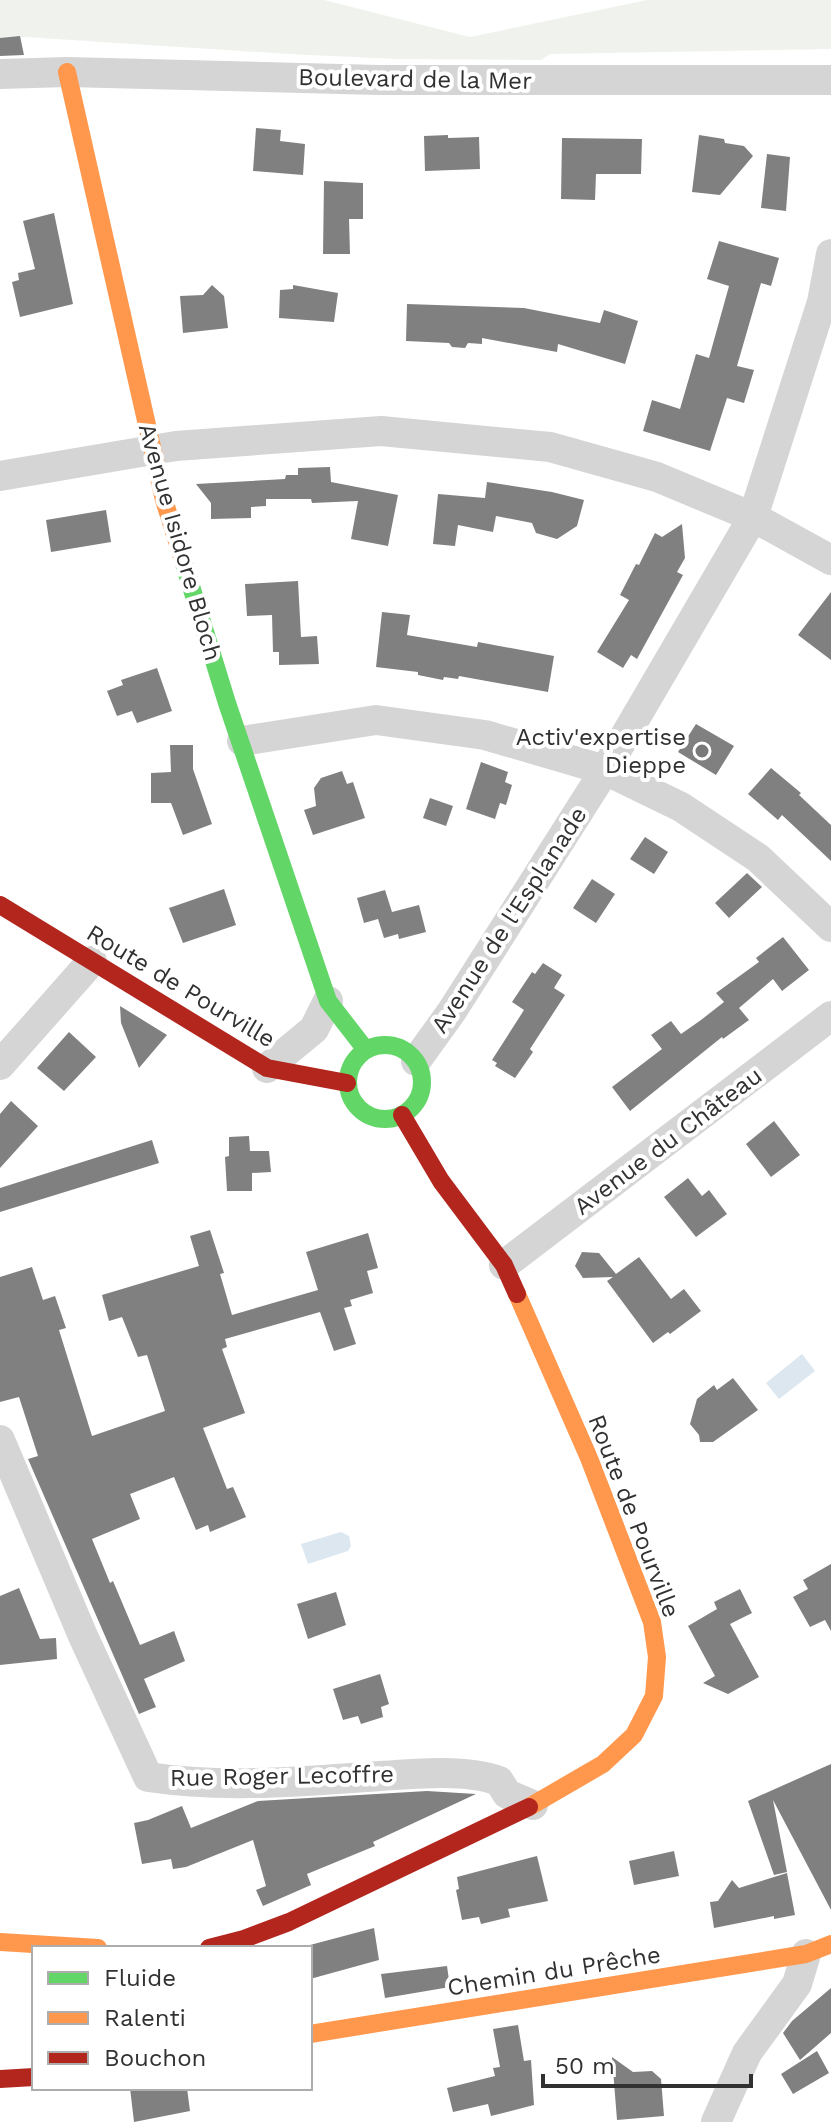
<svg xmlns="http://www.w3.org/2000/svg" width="831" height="2122" font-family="'Work Sans',sans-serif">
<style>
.green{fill:#f0f3ed}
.water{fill:#dde7f0}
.building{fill:#808080}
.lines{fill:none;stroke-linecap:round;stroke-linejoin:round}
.street{stroke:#d5d5d5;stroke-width:30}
.fast{stroke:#63d668;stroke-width:18}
.slow{stroke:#ff974d;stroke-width:18}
.jam{stroke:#b3261e;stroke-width:18}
.poi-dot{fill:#797979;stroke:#fff;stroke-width:3}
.labels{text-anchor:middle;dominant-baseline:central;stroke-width:8;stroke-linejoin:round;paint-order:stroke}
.street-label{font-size:24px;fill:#313131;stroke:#fff}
.poi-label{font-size:24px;fill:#313131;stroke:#fff;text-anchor:end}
</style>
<rect width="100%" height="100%" fill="#fff"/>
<path class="green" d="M0,0H324L470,37L647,0H831V49L550,54L541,60L397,59L288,54L25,37L0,41Z"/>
<path class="water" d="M802,1354L815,1371L779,1399L766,1383Z
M341,1532L349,1536L351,1546L348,1551L308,1564L301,1544Z"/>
<path class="building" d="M20,36L24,55L0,56V38Z
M256,128L281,130L280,141L305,144L303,175L253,171Z
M448,135V138L479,137L480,169L425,171L424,136Z
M699,135L724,139L725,143L744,146L753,156L720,195L692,192Z
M562,138L642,139L641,174H596L595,200L561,199Z
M767,154L790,157L786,211L761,208Z
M324,181L363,183V219H349L350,254H323Z
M54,213L73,304L20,317L12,282L19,280L18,273L35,269L23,221Z
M719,241L779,258L771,286L761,283L737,366L754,370L744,403L727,398L710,451L643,431L652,400L680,409L696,354L709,358L729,286L707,279Z
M212,285L224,296L228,328L183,333L180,296L203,295Z
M293,285L338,293L334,322L279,318L280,290L293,289Z
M407,304L524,308L600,323L604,310L638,321L625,364L558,344L557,352L482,338V344L468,343L465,348L452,347L449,343L406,341Z
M330,467L331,482L398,495L388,546L351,539L358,501L312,503L311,499H266V506L251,507V518L211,519V503L196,484L285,479L286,475H298V468Z
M487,482L552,492L584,500L577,526L557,539L536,533L532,523L496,516L493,532L458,525L455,546L433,544L438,494L485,498Z
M106,510L111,542L51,552L46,520Z
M682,524L685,558L677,572L683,575L637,659L631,655L623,668L597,652L629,600L620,595L636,564L639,565L655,533L662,537Z
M298,581L301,637L317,636L319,664L279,665V652H273L272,615L247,616L245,584Z
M831,592V660L798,635Z
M382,612L410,615L407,635L477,647L478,642L554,656L548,692L459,676L458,679L444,677L443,680L418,675V672L376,667Z
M157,668L172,711L137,723L132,711L117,716L107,691L123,685L121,680Z
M696,724L734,746L716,775L678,752Z
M170,745H193V769L212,824L183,835L171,803H151V773L171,772Z
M481,762L508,772L505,782L512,785L506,805L500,803L495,819L466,809Z
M771,768L801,793L799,795L831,825V861L782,815L778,820L748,794Z
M342,771L347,784L353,782L365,818L313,835L304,810L316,806L314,788L321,778Z
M430,798L453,806L446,826L423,818Z
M645,837L668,852L654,874L630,859Z
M747,873L762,887L729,918L715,903Z
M592,879L615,894L596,923L573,908Z
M224,889L236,925L183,943L169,908Z
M385,890L392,912L419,905L426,932L399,939L398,934L384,938L378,919L364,923L357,898Z
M783,937L809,970L782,991L773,979L739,1008L749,1020L723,1039L722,1037L630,1111L612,1087L662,1049L651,1035L671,1021L681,1034L701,1020L724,1002L716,993L759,962L756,958Z
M543,963L562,975L554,988L565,995L530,1049L533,1052L515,1078L495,1066L497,1063L492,1060L524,1010L512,1002L532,972L535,974Z
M120,1006L167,1035L139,1068L121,1023Z
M69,1032L96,1057L64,1091L37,1068Z
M11,1101L38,1126L0,1168V1114Z
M774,1121L800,1155L771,1177L746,1144Z
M249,1136L250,1151H269L271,1172L252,1173V1191H227L225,1157L229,1156V1137Z
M152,1140L159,1163L0,1212V1188Z
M688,1178L702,1196L709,1190L727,1214L696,1237L664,1197Z
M210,1230L224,1273L220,1274L232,1315L318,1290L306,1252L368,1233L378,1268L367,1271L373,1293L350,1300L352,1306L344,1308L356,1344L334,1351L320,1312L225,1339L227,1347L222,1349L245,1413L203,1428L227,1489L233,1487L246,1517L210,1532L208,1525L196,1530L174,1477L130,1494L140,1519L92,1539L110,1583L113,1581L140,1645L174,1631L185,1661L144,1679L156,1707L139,1714L28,1459L38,1456L19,1397L0,1402V1277L32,1267L43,1300L55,1296L66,1328L59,1330L92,1436L165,1411L147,1355L138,1357L122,1317L109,1321L102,1295L199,1266L190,1236Z
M582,1252L599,1253L616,1274L639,1257L671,1299L684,1289L701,1311L670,1334L668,1332L653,1343L607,1281L613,1277L583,1278L575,1266Z
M733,1378L758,1410L713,1442H700L699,1435L690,1424L697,1399L714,1385L717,1390Z
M831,1564V1631L825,1620L810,1627L793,1597L808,1589L803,1580Z
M19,1588L40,1639L56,1638L57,1659L0,1665V1596Z
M740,1589L752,1613L730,1624L759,1677L728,1694L703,1683L715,1676L688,1626L717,1609L714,1602Z
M336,1592L346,1625L308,1639L297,1604Z
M380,1674L389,1704L381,1707L383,1717L361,1724L358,1716L343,1720L333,1689Z
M831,1764V1910L773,1800L787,1872L774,1875L748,1801Z
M427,1791L476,1794L373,1842L375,1846L307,1874L311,1885L263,1906L256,1890L266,1886L253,1840L186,1867L173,1869L171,1859L142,1864L134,1823L148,1820L182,1806L191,1828L258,1801Z
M674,1851L679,1876L634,1885L629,1861Z
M537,1856L548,1901L508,1909L510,1917L481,1924L479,1917L462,1920L456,1890L459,1889L457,1877Z
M787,1873L795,1915L774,1919V1916L714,1928L710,1902L718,1901L732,1880L739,1888Z
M374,1928L379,1960L310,1979V1945Z
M447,1966L450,1987L385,1998L381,1974Z
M831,1988V2033L800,2060L783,2033L792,2021Z
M518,2025L524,2061L531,2060L534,2105L491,2116L488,2104L453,2112L447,2088L495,2076L493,2068L500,2067L493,2029Z
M817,2051L829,2073L793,2094L781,2074Z
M612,2057L633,2072L652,2071L661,2079L664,2116L617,2120Z
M130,2088H187L190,2111L134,2122Z"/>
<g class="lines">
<path class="street" d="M0,74L67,72L379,80H831
M0,476L176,446L381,431L550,447L657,477L753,517L831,560
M242,741L376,720L485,735L605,770L681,807L758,858L831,927
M416,1061L452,1011L605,770L753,517L822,302L831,254
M0,1065L92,961
M267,1068L314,1029L328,1001
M504,1265L831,1016
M0,1440L83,1636L148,1777C214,1787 284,1783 351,1778C393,1776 461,1766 499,1781L507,1794L533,1805
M716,2122L747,2053L797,1984L806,1954"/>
<path class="fast" d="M182,557L227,703L328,1001L366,1050
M348 1082a37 37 0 1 1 74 0a37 37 0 1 1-74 0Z"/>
<path class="slow" d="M67,72L164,500L182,557
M517,1294L589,1458L652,1622L657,1657L654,1696L634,1735L603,1764L529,1807
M0,1942L98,1948
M310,2034L806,1954L831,1944"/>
<path class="jam" d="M0,905L267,1068L347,1083
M402,1115L441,1181L504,1265L517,1294
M209,1948L244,1939L289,1922L529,1807
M0,2079L34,2077"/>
</g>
<circle class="poi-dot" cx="702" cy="751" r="8"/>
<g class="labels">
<g class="street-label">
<text transform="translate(415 79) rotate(1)">Boulevard de la Mer</text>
<text transform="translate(180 542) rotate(74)">Avenue Isidore Bloch</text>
<text transform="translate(509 920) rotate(-57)">Avenue de l'Esplanade</text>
<text transform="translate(181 986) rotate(31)">Route de Pourville</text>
<text transform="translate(668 1141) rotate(-37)">Avenue du Château</text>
<text transform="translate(634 1516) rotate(69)">Route de Pourville</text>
<text transform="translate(282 1776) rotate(-1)">Rue Roger Lecoffre</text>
<text transform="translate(554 1971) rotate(-9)">Chemin du Prêche</text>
</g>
<g class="poi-label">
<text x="686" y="737">Activ'expertise<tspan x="686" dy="28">Dieppe</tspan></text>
</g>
</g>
<rect x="32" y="1946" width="280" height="144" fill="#ffffff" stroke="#adadad" stroke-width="2"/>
<rect x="48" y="1972" width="40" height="12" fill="#63d668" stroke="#adadad" stroke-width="2"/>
<text x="104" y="1986" font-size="24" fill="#313131">Fluide</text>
<rect x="48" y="2012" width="40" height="12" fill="#ff974d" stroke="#adadad" stroke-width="2"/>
<text x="104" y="2026" font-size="24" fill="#313131">Ralenti</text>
<rect x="48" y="2052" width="40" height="12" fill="#b3261e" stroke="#adadad" stroke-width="2"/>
<text x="104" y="2066" font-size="24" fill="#313131">Bouchon</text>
<path d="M543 2074v12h208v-12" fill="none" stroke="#313131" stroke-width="4"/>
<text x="555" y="2074" font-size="24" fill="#313131" stroke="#ffffff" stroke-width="6" paint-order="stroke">50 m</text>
</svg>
